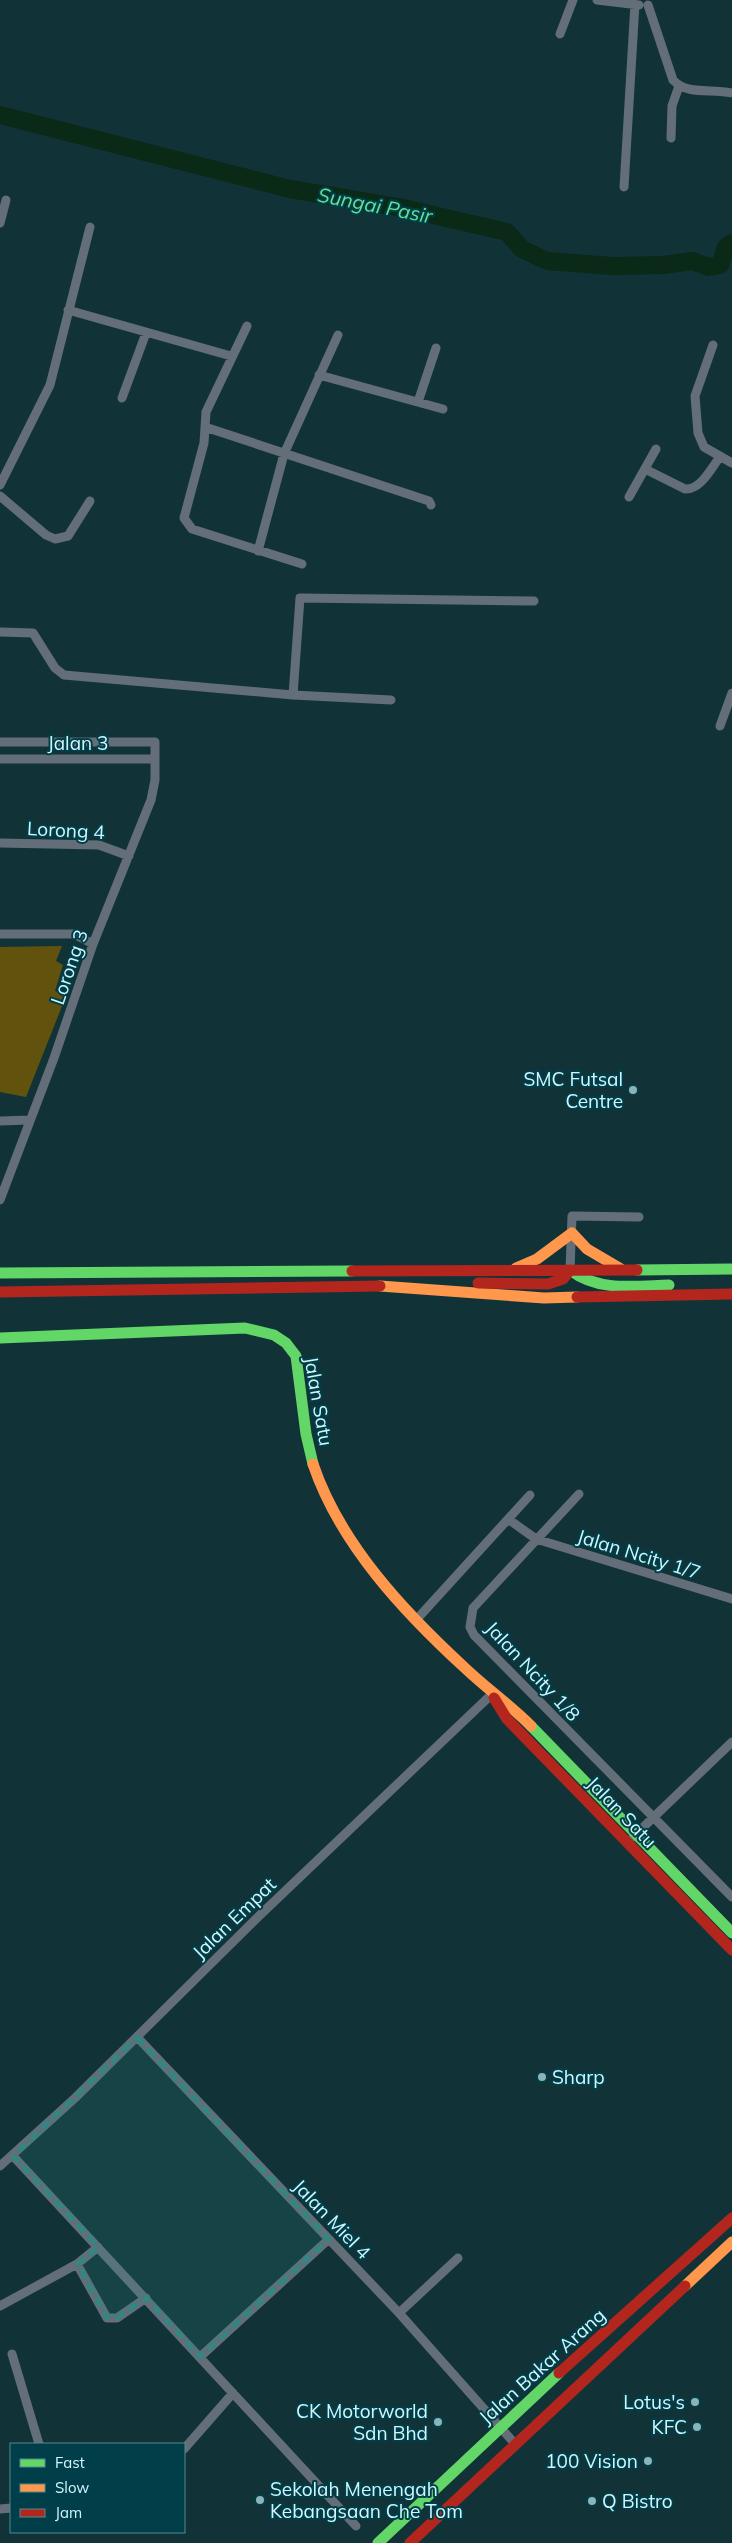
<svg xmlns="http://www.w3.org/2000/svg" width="732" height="2543" font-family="Mulish,sans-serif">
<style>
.green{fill:#61530d}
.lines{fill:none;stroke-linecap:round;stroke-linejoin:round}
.river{stroke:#0a2917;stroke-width:18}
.street{stroke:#636e79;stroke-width:9}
.fast{stroke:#63d668;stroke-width:11}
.slow{stroke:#ff974d;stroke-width:11}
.jam{stroke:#b3261e;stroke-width:11}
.marked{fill:#2c8984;fill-opacity:0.2;stroke:#2c8984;stroke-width:4;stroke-dasharray:10 6;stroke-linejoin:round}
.poi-dot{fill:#8eb2b9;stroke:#003f49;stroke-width:2}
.labels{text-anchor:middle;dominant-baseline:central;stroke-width:4;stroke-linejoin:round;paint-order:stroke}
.street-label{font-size:19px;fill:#d1f6fe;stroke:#003f49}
.poi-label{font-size:19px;fill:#d1f6fe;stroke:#003f49;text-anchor:end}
.water-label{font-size:20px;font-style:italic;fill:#66e28f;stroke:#003f49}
</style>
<rect width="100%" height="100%" fill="#113338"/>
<path class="green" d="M62,946L56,961L63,965L55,991L66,996L26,1097L0,1092V947Z"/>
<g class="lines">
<path class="river" d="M0,115L290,189L403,208L507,232L522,249L547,261L613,266L663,265L692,261L709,267L720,265L726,247L732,243"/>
<path class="street" d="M597,0L639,5
M648,5L673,80C688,96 712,88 732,93
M560,34L573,0
M671,138L672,106L679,86
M624,187L635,4
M0,223L6,200
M68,310L231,356
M247,326L206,412L204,443L184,518L192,529L302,564
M713,345L695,396L698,433L704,447L732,463
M319,375L443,409
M122,398L146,333
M418,402L436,348
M205,427L429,501L431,505
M645,469L685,489C701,490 711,468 720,457
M0,485L50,385L90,227
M0,496L46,535L55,539L68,536L90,501
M629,497L656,449
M258,551L284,454L338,335
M0,632L33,633L55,668L64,675L293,695L391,700
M293,695L300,598L534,601
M720,726L732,693
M0,742H155V780L151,800L93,944L54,1058L0,1200
M0,759H155
M0,843L99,845L129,856
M0,934H74L93,944
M0,1121L29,1120
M570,1270L572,1216L639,1217
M579,1494L473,1608L470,1627L474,1635L732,1897
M508,1519L536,1539L732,1599
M417,1619L530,1495
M633,1837L732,1742
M137,2037L399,2313L516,2445
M13,2156L356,2526
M0,2166L75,2098L259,1916L492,1694
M77,2264L107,2318H117L146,2298
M0,2306L77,2264L98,2247
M399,2313L458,2258
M12,2354L39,2444
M200,2357L329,2239
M184,2449L233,2393
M0,2509L11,2508"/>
<path class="fast" d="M570,1270C599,1292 635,1286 669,1285
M637,1270L732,1269
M0,1273L352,1271
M0,1338L245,1328L274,1335L286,1343L296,1356L306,1434L313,1464
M531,1726L732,1933
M378,2543L559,2373"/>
<path class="slow" d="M516,1268L537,1259L572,1233L587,1249L621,1269
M380,1286L544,1298L577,1297
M313,1464C340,1544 404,1612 465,1668C486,1688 510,1705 531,1726
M685,2286L732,2242"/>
<path class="jam" d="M352,1271L637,1270
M478,1283L548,1284L563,1279L570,1270
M0,1292L380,1286
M577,1297L732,1294
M494,1698L507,1719L732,1950
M559,2373L732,2218
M410,2543L685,2286"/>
</g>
<path class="marked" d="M137,2037L329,2239L200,2357L146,2298L117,2318H107L77,2264L98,2247L13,2156Z"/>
<g class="poi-dot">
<circle cx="633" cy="1090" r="5"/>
<circle cx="542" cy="2077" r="5"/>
<circle cx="695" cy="2402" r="5"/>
<circle cx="438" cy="2422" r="5"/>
<circle cx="697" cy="2427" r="5"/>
<circle cx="648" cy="2461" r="5"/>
<circle cx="260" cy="2500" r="5"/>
<circle cx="592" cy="2501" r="5"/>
</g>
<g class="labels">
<g class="street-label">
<text x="78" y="743">Jalan 3</text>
<text transform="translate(66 830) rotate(3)">Lorong 4</text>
<text transform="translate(69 967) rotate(-71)">Lorong 3</text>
<text transform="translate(319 1401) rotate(80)">Jalan Satu</text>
<text transform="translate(639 1554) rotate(17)">Jalan Ncity 1/7</text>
<text transform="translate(533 1671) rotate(47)">Jalan Ncity 1/8</text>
<text transform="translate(622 1812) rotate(46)">Jalan Satu</text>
<text transform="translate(234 1918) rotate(-44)">Jalan Empat</text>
<text transform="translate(332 2219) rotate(46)">Jalan Miel 4</text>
<text transform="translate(542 2366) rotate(-42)">Jalan Bakar Arang</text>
</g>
<g class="poi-label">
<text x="623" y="1079">SMC Futsal<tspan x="623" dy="22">Centre</tspan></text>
<text x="552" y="2077" text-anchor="start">Sharp</text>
<text x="685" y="2402">Lotus's</text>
<text x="428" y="2411">CK Motorworld<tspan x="428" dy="22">Sdn Bhd</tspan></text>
<text x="687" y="2427">KFC</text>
<text x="638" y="2461">100 Vision</text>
<text x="270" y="2489" text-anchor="start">Sekolah Menengah<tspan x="270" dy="22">Kebangsaan Che Tom</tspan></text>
<text x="602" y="2501" text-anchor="start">Q Bistro</text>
</g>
<g class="water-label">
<text transform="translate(375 205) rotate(11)">Sungai Pasir</text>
</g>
</g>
<rect x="10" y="2443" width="175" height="90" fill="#003f49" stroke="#548891"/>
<rect x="20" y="2459" width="25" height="8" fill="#63d668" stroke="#548891"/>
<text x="55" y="2468" font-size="15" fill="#d1f6fe">Fast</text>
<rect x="20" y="2484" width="25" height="8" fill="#ff974d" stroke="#548891"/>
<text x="55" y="2493" font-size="15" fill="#d1f6fe">Slow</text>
<rect x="20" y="2509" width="25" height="8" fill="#b3261e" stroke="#548891"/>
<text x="55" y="2518" font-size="15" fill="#d1f6fe">Jam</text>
</svg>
